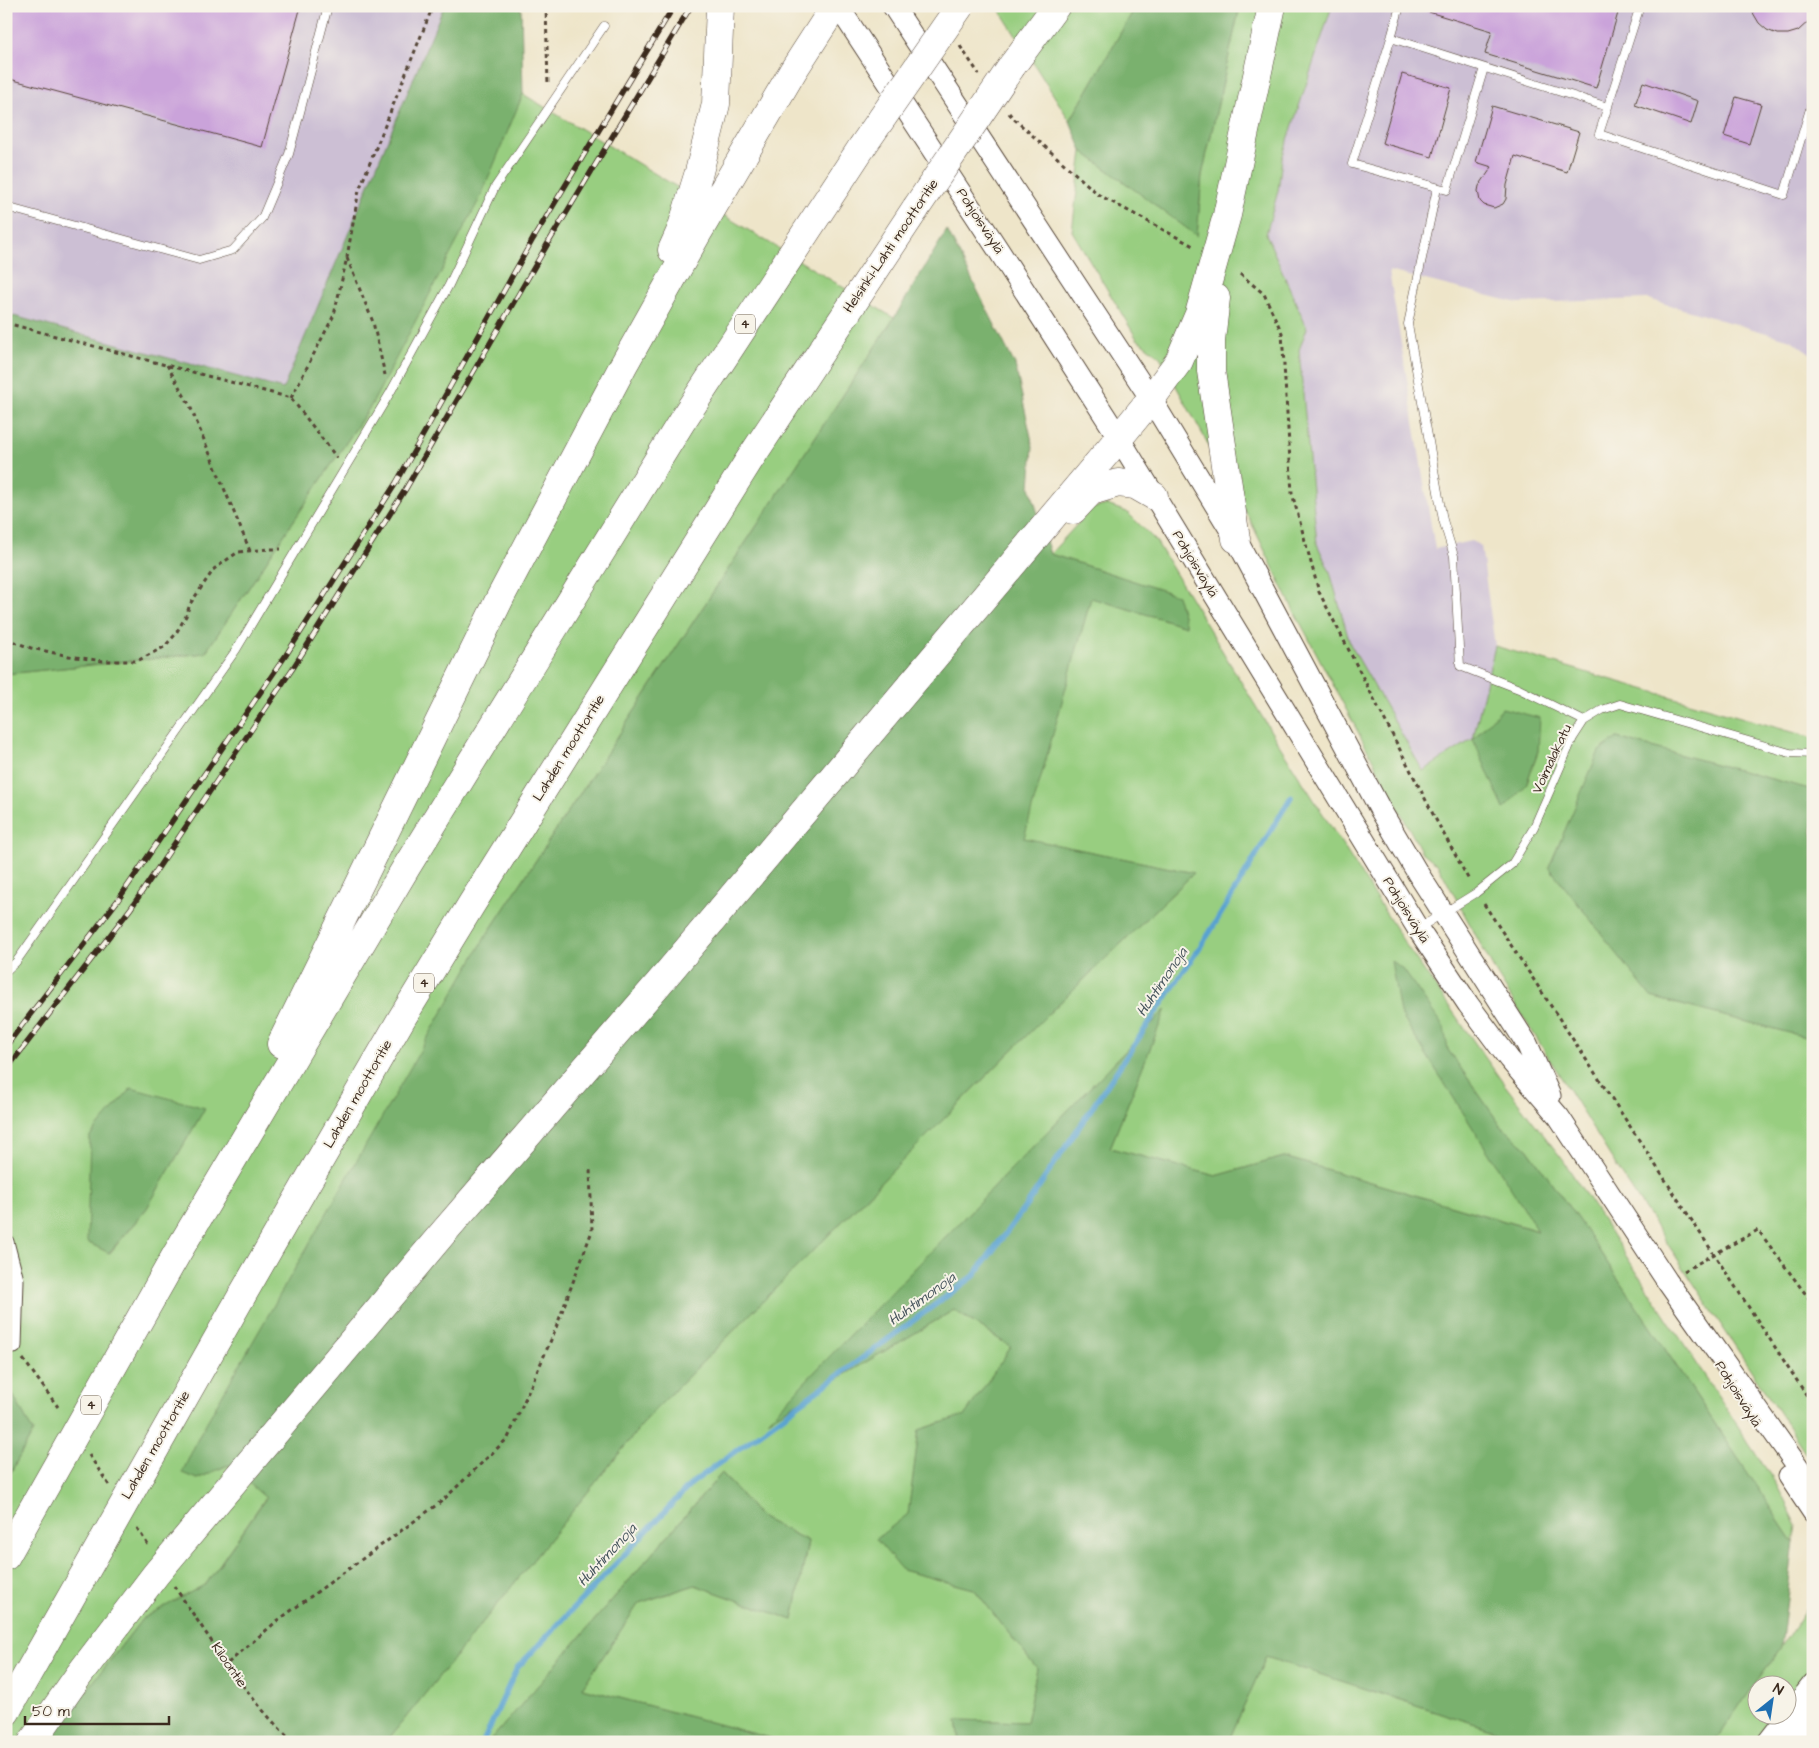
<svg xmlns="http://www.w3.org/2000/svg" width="1819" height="1748" font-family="'Architects Daughter',sans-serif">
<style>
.industrial{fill:#ccbfd4}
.green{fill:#98ce80;stroke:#6a7c4f;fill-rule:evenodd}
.forest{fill:#7ab16e;stroke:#5a6e46}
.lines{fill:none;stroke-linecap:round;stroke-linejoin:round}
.stream{stroke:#59a2d0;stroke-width:5.5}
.building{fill:#caa3da}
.lane-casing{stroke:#564638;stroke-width:9}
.street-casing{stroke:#564638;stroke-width:17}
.secondary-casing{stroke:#564638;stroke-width:23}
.highway-casing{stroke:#564638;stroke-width:29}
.path{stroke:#564638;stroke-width:3;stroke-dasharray:4 4;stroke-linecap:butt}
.lane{stroke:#fff;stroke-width:8}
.street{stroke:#fff;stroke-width:15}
.secondary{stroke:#fff;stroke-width:21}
.highway{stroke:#fff;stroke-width:28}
.rail-casing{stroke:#3b2a1e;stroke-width:5.5}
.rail{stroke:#f7f3e8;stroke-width:4;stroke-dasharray:11;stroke-linecap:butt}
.highway-bridge-casing{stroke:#564638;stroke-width:29;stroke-linecap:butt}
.highway-bridge{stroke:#fff;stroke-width:28}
.labels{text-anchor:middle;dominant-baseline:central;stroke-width:4;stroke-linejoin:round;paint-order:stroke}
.shield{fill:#f7f3e8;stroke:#73665b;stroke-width:1}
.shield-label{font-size:12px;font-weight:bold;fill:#3b2a1e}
.street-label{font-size:14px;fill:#3b2a1e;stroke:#f7f3e8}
.water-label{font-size:15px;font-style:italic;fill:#46545c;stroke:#f7f3e8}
</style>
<rect width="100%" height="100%" fill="#f7f3e8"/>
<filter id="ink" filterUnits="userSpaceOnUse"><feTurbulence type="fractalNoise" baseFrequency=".02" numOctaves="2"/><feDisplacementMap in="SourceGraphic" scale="10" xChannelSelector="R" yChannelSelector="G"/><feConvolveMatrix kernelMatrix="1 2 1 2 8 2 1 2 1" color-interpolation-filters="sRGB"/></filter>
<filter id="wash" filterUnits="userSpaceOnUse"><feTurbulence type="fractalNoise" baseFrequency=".0096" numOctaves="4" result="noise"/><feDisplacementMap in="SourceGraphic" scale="20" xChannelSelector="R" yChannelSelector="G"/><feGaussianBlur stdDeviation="1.12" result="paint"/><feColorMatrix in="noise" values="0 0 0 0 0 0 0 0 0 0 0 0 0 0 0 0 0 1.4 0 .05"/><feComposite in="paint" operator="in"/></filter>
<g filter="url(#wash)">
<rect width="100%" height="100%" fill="#eee5c9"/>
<path class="industrial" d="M6,6H444L283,389L6,314Z
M1332,6H1813V355L1791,340L1648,299L1518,303L1389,271L1435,549L1471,541L1481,546L1495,646L1473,739L1423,771L1350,644L1330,572L1317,544L1299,350L1307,328L1266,234L1278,191L1282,158Z"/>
<path class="green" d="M997,6H1136L1070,121Z
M1240,6H1332L1282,158L1278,191L1266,234L1307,328L1299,350L1317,544L1330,572L1350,644L1423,771L1473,739L1495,646L1813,738V790L1617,738L1651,997L1813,1039V1464L1622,1175L1497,975L1438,865L1421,851L1293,609L1250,520L1160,357L1137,339L1072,231L1082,151L1197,235L1202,175ZM1538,751L1526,785L1504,808Z
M523,94L894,318L486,936L197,1479L228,1465L266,1497L206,1584L142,1619L57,1729L50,1742H6V1481L33,1432L11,1392L6,1402V674L205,653L372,404ZM205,1108L147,1208L110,1253L87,1242Z
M1107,505L1127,512L1156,541L1278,743L1406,945L1501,1080L1563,1160L1776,1484L1797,1525L1794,1542L1586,1231L1527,1148L1501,1126L1448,1050L1443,1028L1400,1013L1539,1231L1284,1157L1216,1176L1110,1148L1165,1010L771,1418L954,1310L1011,1347L965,1416L919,1430L902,1570L974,1589L1037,1669L1026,1722L957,1720L960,1742H785L582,1688L639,1603L695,1585L793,1620L808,1541L760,1517L722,1473L489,1742H386L650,1415L1045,1017L1194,873L1023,838L1091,597L1186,626L1176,595L1050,554L1092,508Z
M1813,1598V1742H1714L1781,1648ZM1756,1686H1786V1716H1756Z
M1266,1657L1532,1742H1228Z"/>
<path class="forest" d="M444,6H521L523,94L481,196L372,404L205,653L6,674V314L283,389Z
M1136,6H1240L1202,175L1197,236L1082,151L1070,121Z
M947,230L1015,365L1033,446L1030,487L1050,554L1177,595L1186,626L1091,598L1024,838L1194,873L1045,1017L650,1415L386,1742H50L57,1729L142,1619L206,1584L266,1498L228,1465L197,1479L182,1473L201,1432L486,936L894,318Z
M1502,708L1540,718L1538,751L1526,785L1504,809L1473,739Z
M1617,738L1813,790V1039L1651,997L1549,867L1599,751Z
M1391,961L1403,969L1444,1028L1448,1050L1501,1126L1527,1148L1586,1231L1794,1542L1781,1648L1714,1742H1532L1266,1657L1228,1742H960L957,1720L1026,1722L1037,1669L974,1589L902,1570L876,1539L908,1514L919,1430L965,1415L1011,1347L954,1310L768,1420L1166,1009L1110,1148L1216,1176L1284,1157L1538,1231L1400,1013Z
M131,1088L205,1108L147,1208L109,1253L87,1242L90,1136Z
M11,1391L33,1432L6,1481V1402Z
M722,1473L760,1517L808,1541L793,1620L695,1585L639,1603L582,1688L785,1742H489Z"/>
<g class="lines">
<path class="stream" d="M483,1742L517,1668L692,1483L974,1276L1028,1203L1210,932L1291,797"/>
</g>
<g id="blocks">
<path class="building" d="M6,6H301L262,147L6,78Z
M1423,6H1620L1596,88L1485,54L1492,31L1422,10Z
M1749,6H1813V13L1811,19L1798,31L1788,34H1777L1767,30L1759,23Z
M1402,74L1451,88L1432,157L1382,143Z
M1643,82L1698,101L1691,124L1635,105Z
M1736,97L1761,104L1749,144L1724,136Z
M1492,106L1579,132L1567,172L1515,156L1507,185L1506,199L1503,204L1494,208L1484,205L1480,201L1478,191L1479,186L1492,167L1476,162Z"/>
</g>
</g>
<g filter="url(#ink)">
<use href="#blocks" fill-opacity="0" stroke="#564638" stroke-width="1"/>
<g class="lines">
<g class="lane-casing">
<path id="lane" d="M1400,6L1391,38L1608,107
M1640,6L1599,134L1784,195L1813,99
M1391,38L1352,164L1447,190L1484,68
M1437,188L1408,324L1443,520L1454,556L1460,666L1519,689L1584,721
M6,207L199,260L233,250L262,218L289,154L328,6
M1419,928L1476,893L1512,864L1534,827L1573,738L1584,721L1602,710L1620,704L1790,753L1813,754
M6,971L16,962L236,650L390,393L449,285L495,187L604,26"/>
</g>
<g class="street-casing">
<path id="street" d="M6,1242L16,1280L14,1346"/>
</g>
<g class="secondary-casing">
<path id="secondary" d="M838,6L999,251L1119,438L1418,929L1468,1004L1509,1059L1559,1117L1667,1281L1813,1488
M893,6L1151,399L1236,539L1381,811L1417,872L1527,1044L1550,1096
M1789,1476L1813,1512
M1768,1742L1813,1684
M1790,1742L1813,1713"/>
</g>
<g class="highway-casing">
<path id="highway" d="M1012,66L1056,6
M672,250L681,230L699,172L716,104L720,6
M1216,298L1211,340V371L1236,539
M1073,510L1091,491L1118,483L1135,485L1154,496
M281,1044L501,596L623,366L696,236L793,71L835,6
M6,1556L176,1255L407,866L682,421L862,147
M6,1712L244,1292L402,1018L471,905L748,462L916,208
M32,1742L79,1675L156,1574L443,1233L666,975L1119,438L1151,399L1179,361L1199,314L1227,215L1272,6"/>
</g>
<path class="path" d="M546,6L548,86
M960,46L979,74
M1009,113L1013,118L1099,195L1195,247
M347,258L373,322L385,375
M1240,274L1264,294L1282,333L1292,493L1319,592L1435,818L1470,882
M6,323L291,398L337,458
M167,365L190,406L250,551
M291,398L334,315L347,257L359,190L433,6
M6,639L31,648L69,656L103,661H137L164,647L175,635L186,616L190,604L214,569L238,552L269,549H281
M1484,904L1813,1405
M1684,1271L1758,1230L1813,1304
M23,1359L58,1407
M89,1455L109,1485
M137,1528L150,1548
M174,1586C211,1639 245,1697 293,1742
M228,1663L277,1621L442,1501L508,1438L554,1333L592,1231L590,1168"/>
<use href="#lane" class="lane"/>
<use href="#street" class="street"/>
<use href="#secondary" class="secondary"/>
<use href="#highway" class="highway"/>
<g class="rail-casing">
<path id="rail" d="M6,1046L118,900L286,655L396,483L533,239L674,6
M6,1070L131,908L293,668L405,490L547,245L691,6"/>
</g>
<use href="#rail" class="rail"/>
<g class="highway-bridge-casing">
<path id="highway-bridge" d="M862,147L960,6
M916,208L1012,66"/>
</g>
<use href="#highway-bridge" class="highway-bridge"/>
</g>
</g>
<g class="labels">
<g class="shield">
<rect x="735" y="314.5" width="20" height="19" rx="4"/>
<rect x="414" y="973.5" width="20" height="19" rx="4"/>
<rect x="81" y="1395.5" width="20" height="19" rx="4"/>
</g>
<g class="shield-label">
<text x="745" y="324">4</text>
<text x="424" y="983">4</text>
<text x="91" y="1405">4</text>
</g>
<g class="street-label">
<text transform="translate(980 221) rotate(57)">Pohjoisväylä</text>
<text transform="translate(891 246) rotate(-56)">Helsinki-Lahti moottoritie</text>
<text transform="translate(1195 564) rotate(59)">Pohjoisväylä</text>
<text transform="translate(569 748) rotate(-58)">Lahden moottoritie</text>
<text transform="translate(1552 759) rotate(-65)">Voimalakatu</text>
<text transform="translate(1406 910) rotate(58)">Pohjoisväylä</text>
<text transform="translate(358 1094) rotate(-60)">Lahden moottoritie</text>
<text transform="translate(1738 1394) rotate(58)">Pohjoisväylä</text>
<text transform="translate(156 1445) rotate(-60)">Lahden moottoritie</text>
<text transform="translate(229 1665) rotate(55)">Kiloontie</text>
</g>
<g class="water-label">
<text transform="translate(1162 982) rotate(-56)">Huhtimonoja</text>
<text transform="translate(922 1299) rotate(-36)">Huhtimonoja</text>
<text transform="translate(607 1555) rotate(-47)">Huhtimonoja</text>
</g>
</g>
<rect width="1819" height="1748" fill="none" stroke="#f7f3e8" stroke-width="25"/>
<g transform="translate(1772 1700) rotate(30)"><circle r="24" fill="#f7f3e8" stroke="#aca397"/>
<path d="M0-4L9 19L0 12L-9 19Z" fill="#1f6fb2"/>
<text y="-8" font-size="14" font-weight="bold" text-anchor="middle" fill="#3b2a1e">N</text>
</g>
<path d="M25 1716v8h144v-8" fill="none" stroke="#3b2a1e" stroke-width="2.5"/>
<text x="32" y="1716" font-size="15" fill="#3b2a1e" stroke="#f7f3e8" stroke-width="4" paint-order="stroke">50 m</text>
</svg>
